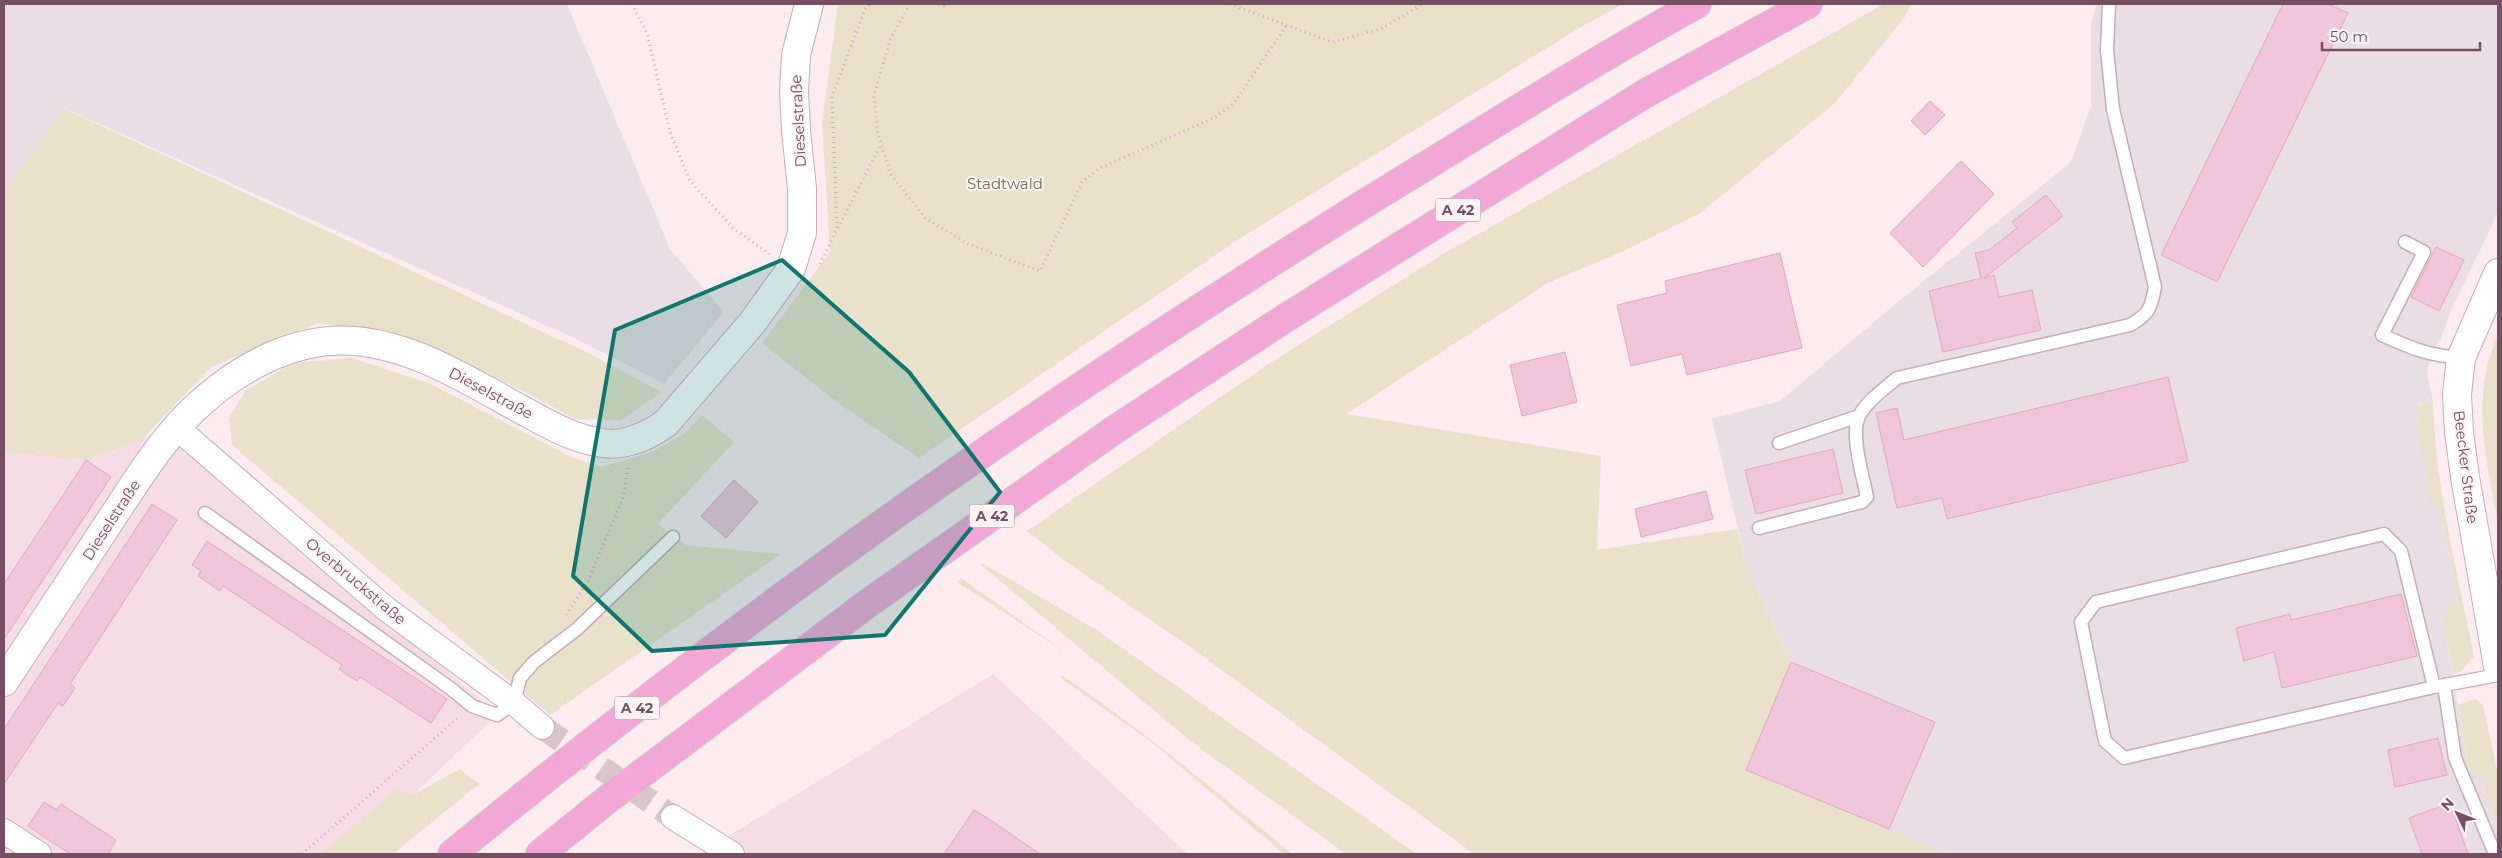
<svg xmlns="http://www.w3.org/2000/svg" width="2502" height="858" font-family="Montserrat,sans-serif">
<style>
.residential{fill:#f5dde5}
.industrial{fill:#e9dee3}
.green{fill:#e9e1ca}
.building{fill:#f0c5d9;stroke:#e2a6c3}
.lines{fill:none;stroke-linecap:round;stroke-linejoin:round}
.street-tunnel{stroke:#dac5cd;stroke-width:24;stroke-dasharray:24 12;stroke-linecap:butt}
.lane-casing{stroke:#c9acb8;stroke-width:15}
.street-casing{stroke:#c9acb8;stroke-width:26}
.secondary-casing{stroke:#ccaab9;stroke-width:30}
.highway-casing{stroke:#d6cad0;stroke-width:30}
.path{stroke:#d5a7bd;stroke-width:3;stroke-dasharray:1 4;stroke-linecap:butt}
.lane{stroke:#fff;stroke-width:12}
.street{stroke:#fff;stroke-width:24}
.secondary{stroke:#fff;stroke-width:28}
.highway{stroke:#f2a7d4;stroke-width:28}
.marked{fill:#0f766e;fill-opacity:0.2;stroke:#0f766e;stroke-width:4;stroke-linejoin:round}
.labels{text-anchor:middle;dominant-baseline:central;stroke-width:4;stroke-linejoin:round;paint-order:stroke}
.shield{fill:#fef2f5;stroke:#9f808f;stroke-width:1}
.shield-label{font-size:14px;font-weight:bold;fill:#764f63}
.street-label{font-size:15px;fill:#764f63;stroke:#fef2f5}
.park-label{font-size:15px;fill:#756e44;stroke:#fef2f5}
</style>
<rect width="100%" height="100%" fill="#fcecf0"/>
<path class="residential" d="M176,427L497,715L351,854H4V453L86,460Z
M993,674L1188,854H699Z"/>
<path class="industrial" d="M4,4H567L670,249L724,312L664,384L572,337L64,108L4,191Z
M2096,4H2498V212L2452,309L2441,338L2431,355L2427,372L2433,401L2417,404L2441,512L2457,599L2443,617L2468,765L2470,772L2481,776L2498,827V854H1949L1745,770L1791,662L1747,568L1712,419L1780,401L1893,306L2071,162L2091,106V25Z"/>
<path class="green" d="M838,4H1623L1581,27L1239,239L919,458L838,403L762,343L830,252L822,122Z
M1884,4H1910L1905,17L1834,104L1699,214L1626,250L1548,283L1346,414L1601,456L1597,550L1737,529L1747,568L1791,662L1746,770L1949,854H1474L1190,647L1065,561L1027,531L1267,365L1443,254Z
M63,108L586,352L662,392L621,420L575,419L521,390L404,336L318,323L211,367L143,439L86,460L4,453V191Z
M2498,336V525C2487,461 2469,397 2498,336Z
M352,358L431,384L573,458L602,467L652,452L684,434L702,415L734,442L658,524L686,545L781,554L550,715L232,445L229,418L245,391L293,363Z
M2433,401C2435,486 2457,572 2474,656L2462,671L2453,674L2443,617L2457,599L2441,512L2430,502L2416,405Z
M982,563L1095,629L1417,854H1346L1189,740L980,564Z
M961,578L1065,652L957,582Z
M1062,675C1143,730 1217,792 1292,854H1284L1150,741L1060,678Z
M2476,699L2483,705L2498,774V827L2481,776L2470,772L2468,765L2458,705Z
M460,769L479,784L393,854H321L395,790L414,794Z"/>
<path class="building" d="M2283,4H2328L2348,13L2217,282L2161,255Z
M1930,101L1945,115L1925,135L1911,121Z
M1961,161L1994,194L1923,267L1890,233Z
M2046,195L2063,216L1984,278L1994,275L1999,297L2032,290L2041,330L1943,352L1929,291L1981,278L1975,253L1989,250L2017,228L2012,222Z
M2436,247L2464,260L2439,311L2411,297Z
M1780,253L1802,348L1687,375L1682,354L1631,366L1617,305L1667,293L1665,281Z
M1565,352L1577,402L1522,416L1510,365Z
M2168,377L2188,461L1947,519L1942,498L1897,508L1876,413L1897,408L1904,440Z
M1833,449L1843,493L1756,514L1745,470Z
M86,460L111,477L4,639V584Z
M734,480L758,502L726,538L701,516Z
M1706,491L1713,519L1641,537L1635,509Z
M152,504L177,520L70,684L75,688L63,706L58,703L4,784V729Z
M207,541L447,699L431,723L360,677L357,681L346,674L339,669L342,665L223,586L220,591L198,576L201,571L192,565Z
M2401,594L2417,656L2282,688L2274,652L2244,661L2236,628L2290,614L2291,620Z
M1791,662L1935,722L1889,829L1746,770Z
M2438,738L2447,775L2395,787L2388,750Z
M44,802L57,810L61,804L116,840L108,854H70L28,826Z
M2450,803L2468,854H2422L2409,818Z
M974,810L989,819L1040,854H944Z"/>
<g class="lines">
<path class="street-tunnel" d="M542,727L673,817"/>
<g class="lane-casing">
<path id="lane" d="M2405,242L2424,252L2382,335C2413,349 2427,355 2461,358
M1779,443L1859,416
M205,513L450,688L472,706L497,715L514,703L520,678L534,662L577,629L673,537
M1759,528L1862,502L1867,497C1863,476 1850,435 1859,416C1867,401 1884,389 1897,378L2130,325C2149,314 2151,309 2155,287L2113,109L2107,50L2109,4
M2444,685L2455,758L2495,854
M2434,687L2401,551L2384,534L2096,602L2081,622L2105,741L2124,758L2434,687L2498,675"/>
</g>
<g class="street-casing">
<path id="street" d="M176,427L385,608L514,703L542,727
M673,817L732,854
M4,831L39,854"/>
</g>
<g class="secondary-casing">
<path id="secondary" d="M2498,273L2461,358L2457,394L2459,432L2465,477L2498,666
M4,682C39,628 75,575 110,521C138,479 165,433 204,400C245,364 299,336 355,341C416,346 472,383 524,411C550,425 573,439 603,443C624,447 650,435 666,423L752,323L791,269L802,233V188L796,131L794,91L796,55L809,4"/>
</g>
<g class="highway-casing">
<path id="highway" d="M452,854C573,755 697,659 824,566C1001,436 1186,315 1372,199C1480,133 1587,65 1697,4
M540,854L608,799L867,604L1117,428L1287,317L1646,93L1808,4"/>
</g>
<path class="path" d="M632,4L647,33L670,132L690,181L733,228L771,255
M910,4L890,40L874,96L878,134L890,173L925,218L968,244L1040,271L1082,182L1100,168L1214,118L1234,103L1286,26
M939,4L947,7
M1230,4L1332,42L1381,29L1422,4
M838,228L881,144
M820,264L837,229L832,97L865,9L870,4
M566,615L588,581L624,495L628,465
M302,854L460,716"/>
<use href="#lane" class="lane"/>
<use href="#street" class="street"/>
<use href="#secondary" class="secondary"/>
<use href="#highway" class="highway"/>
</g>
<path class="marked" d="M782,260L909,372L1000,492L885,635L652,651L573,576L615,330Z"/>
<g class="labels">
<g class="shield">
<rect x="1435.5" y="198.5" width="45" height="23" rx="4"/>
<rect x="969.5" y="504.5" width="45" height="23" rx="4"/>
<rect x="614.5" y="696.5" width="45" height="23" rx="4"/>
</g>
<g class="shield-label">
<text x="1458" y="210">A 42</text>
<text x="992" y="516">A 42</text>
<text x="637" y="708">A 42</text>
</g>
<g class="street-label">
<text transform="translate(798 121) rotate(-93)">Dieselstraße</text>
<text transform="translate(491 393) rotate(28)">Dieselstraße</text>
<text transform="translate(2466 467) rotate(83)">Beecker Straße</text>
<text transform="translate(111 520) rotate(-57)">Dieselstraße</text>
<text transform="translate(356 581) rotate(40)">Overbruckstraße</text>
</g>
<g class="park-label">
<text x="1005" y="183">Stadtwald</text>
</g>
</g>
<rect width="2502" height="858" fill="none" stroke="#764f63" stroke-width="10"/>
<g transform="translate(2457 813) rotate(313)" stroke="#fef2f5" stroke-width="4" paint-order="stroke">
<path d="M0-4L9 19L0 12L-9 19Z" fill="#764f63"/>
<text y="-8" font-size="14" font-weight="bold" text-anchor="middle" fill="#764f63">N</text>
</g>
<path d="M2322 42v8h158v-8" fill="none" stroke="#764f63" stroke-width="2.5"/>
<text x="2330" y="42" font-size="15" fill="#764f63" stroke="#fef2f5" stroke-width="4" paint-order="stroke">50 m</text>
</svg>
